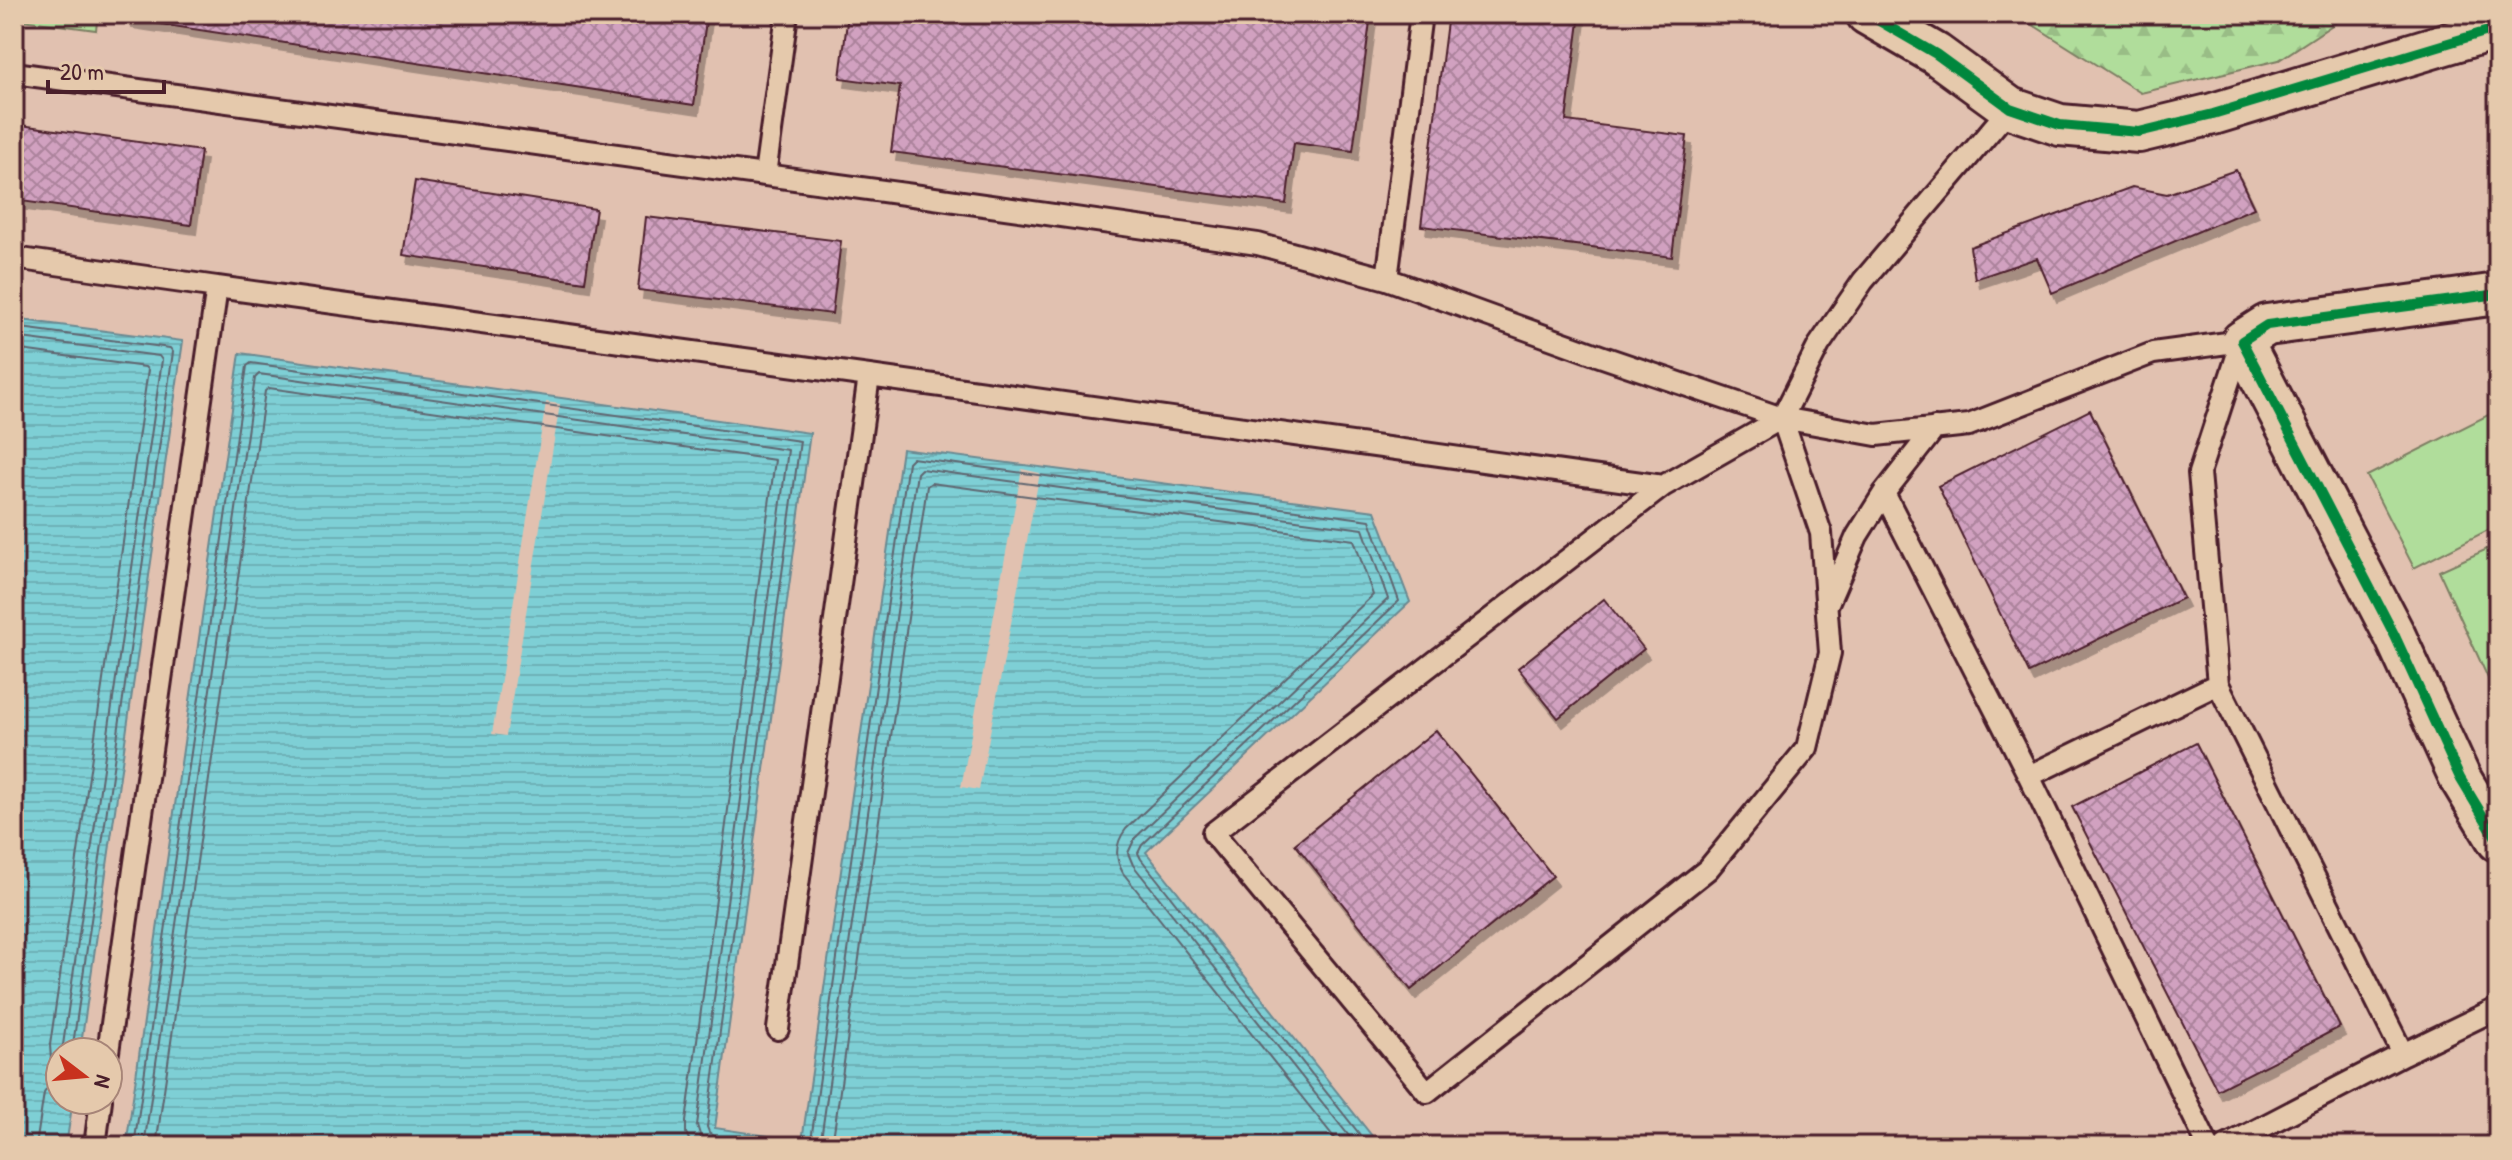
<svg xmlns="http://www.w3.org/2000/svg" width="2512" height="1160" font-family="'Patrick Hand',sans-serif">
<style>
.grass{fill:#b0dd9b;stroke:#7d7e63;stroke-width:2}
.forest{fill:url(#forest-firs);stroke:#7d7e63;stroke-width:2}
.water{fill:url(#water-rules);stroke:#698991;stroke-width:2}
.pier{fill:#e1c1b0}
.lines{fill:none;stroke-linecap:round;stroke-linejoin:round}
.shore{stroke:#5f656f;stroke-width:2}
.building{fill:url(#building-cross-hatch);stroke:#4a1f2b;stroke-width:2;filter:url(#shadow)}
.lane-casing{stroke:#4a1f2b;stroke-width:26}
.street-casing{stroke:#4a1f2b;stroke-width:46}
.lane{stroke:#e5c9ac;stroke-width:20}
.street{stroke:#e5c9ac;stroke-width:40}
.cycleway-casing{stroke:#e5c9ac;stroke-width:15}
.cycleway{stroke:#00873e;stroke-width:10}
</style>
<defs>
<pattern id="forest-firs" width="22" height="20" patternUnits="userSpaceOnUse" patternTransform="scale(2)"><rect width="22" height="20" fill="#b0dd9b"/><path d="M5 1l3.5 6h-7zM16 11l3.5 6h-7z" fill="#99bd86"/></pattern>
<pattern id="water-rules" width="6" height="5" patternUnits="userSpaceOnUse" patternTransform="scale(2)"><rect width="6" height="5" fill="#7ecfd5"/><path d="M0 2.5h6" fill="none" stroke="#6eb1b7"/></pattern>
<pattern id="building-cross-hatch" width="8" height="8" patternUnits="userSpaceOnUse" patternTransform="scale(2)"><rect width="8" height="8" fill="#d1a1c0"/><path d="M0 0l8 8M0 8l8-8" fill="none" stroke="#ac839c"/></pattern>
<filter id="shadow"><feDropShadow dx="5" dy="9" stdDeviation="0" flood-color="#0004"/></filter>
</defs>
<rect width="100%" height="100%" fill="#e1c1b0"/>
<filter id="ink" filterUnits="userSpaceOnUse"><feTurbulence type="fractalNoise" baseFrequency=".0125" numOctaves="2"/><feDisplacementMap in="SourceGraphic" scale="16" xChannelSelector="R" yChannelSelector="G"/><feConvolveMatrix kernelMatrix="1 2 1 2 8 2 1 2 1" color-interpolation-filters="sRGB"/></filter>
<g filter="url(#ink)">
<path class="grass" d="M14,14H98L96,30L14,19Z
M2498,410V525L2414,568L2367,476Z
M2498,544V700L2439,571Z"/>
<path class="forest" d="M2022,14H2349L2279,60L2141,93L2022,18Z"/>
<path class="water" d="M14,319L183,341L80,1052H60V1100H73L66,1146H14Z
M240,353L810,433L715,1128L802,1141L902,449L1375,511L1410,602L1146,852L1380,1146H126Z"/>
<path class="pier" d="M546,402L560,404L506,736L492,734Z
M1022,469L1040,473L979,790L961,787Z"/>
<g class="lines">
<path class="shore" d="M14,327L170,348L173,352L72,1052
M14,337L159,356L162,360L62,1052
M14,349L145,367L148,370L50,1045L51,1060L58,1073L44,1093L36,1146
M134,1146L247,366L251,363L800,441L707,1127L709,1132L714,1136L781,1146
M144,1146L255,378L259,374L788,450L697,1125L701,1138L711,1146
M156,1146L265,391L269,388L775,460L686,1122V1133L692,1146
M808,1146L811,1140L908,462L912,458L1370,520L1399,601L1142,845L1138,853L1141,859L1369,1146
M820,1146L917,473L921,469L1363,529L1388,599L1135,838L1128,853L1133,865L1357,1146
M832,1146L927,486L931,483L1354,540L1373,595L1126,829C1115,843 1114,857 1123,873L1341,1146"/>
</g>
<path class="building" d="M128,14H707L694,105L127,19Z
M848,14H1371L1353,151L1294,143L1286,204L891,152L900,86L840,78Z
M1448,14H1580L1566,121L1687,136L1672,257L1421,226Z
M14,124L201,151L191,225L14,200Z
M2236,170L2254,208L2052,293L2037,258L1975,279L1970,247L2132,187L2167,194Z
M415,181L596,209L585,282L403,255Z
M646,217L841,241L832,314L638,290Z
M2090,410L2183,598L2029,673L1938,486Z
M1604,599L1644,649L1558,718L1518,668Z
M1436,730L1553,876L1411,990L1295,844Z
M2196,743L2340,1027L2217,1090L2072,807Z"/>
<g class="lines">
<g class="lane-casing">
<path id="lane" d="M1421,14L1387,279L1600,356L1782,418L1876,435L1969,425L2153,353L2242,341L2199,473L2218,684
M14,73L920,196L1258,244L1387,279
M765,175L787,14
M14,258L217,287
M1663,486L1213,833L1427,1092L1708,869L1807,748L1830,653L1821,533L1782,418
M1884,493L1935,428
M1828,603L1857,536L1884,493L2029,776L2208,1146
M2029,776L2218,684L2403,1054L2226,1146
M778,1029L869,376L1663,486L1782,418L1819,345L1863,281L2010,108
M108,1052L217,287L869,376
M2403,1054L2498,1008
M95,1146L101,1100"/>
</g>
<g class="street-casing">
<path id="street" d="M1867,14L1936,54L2010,108L2060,125L2139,132L2213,114L2498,28
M2498,294L2267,325L2242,341L2395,636L2460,778L2498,841"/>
</g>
<use href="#lane" class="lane"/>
<use href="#street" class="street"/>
<g class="cycleway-casing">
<path id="cycleway" d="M1867,14L1936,54L2010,108L2060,125L2139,132L2213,114L2498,28
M2498,294L2267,325L2242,341L2395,636L2460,778L2498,841"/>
</g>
<use href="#cycleway" class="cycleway"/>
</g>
</g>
<rect width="2512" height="1160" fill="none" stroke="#e5c9ac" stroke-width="48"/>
<rect x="24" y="24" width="2464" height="1112" fill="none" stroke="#4a1f2b" stroke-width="3" filter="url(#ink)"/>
<g transform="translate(84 1076) rotate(106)"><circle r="38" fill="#e5c9ac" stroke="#a78578" stroke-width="2"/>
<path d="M0-6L14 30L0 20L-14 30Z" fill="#c8321e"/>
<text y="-12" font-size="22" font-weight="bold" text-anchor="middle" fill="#4a1f2b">N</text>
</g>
<path d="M48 80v12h116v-12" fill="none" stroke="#4a1f2b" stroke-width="4"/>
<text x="60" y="80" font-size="24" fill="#4a1f2b" stroke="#e5c9ac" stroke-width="6" paint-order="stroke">20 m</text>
</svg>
